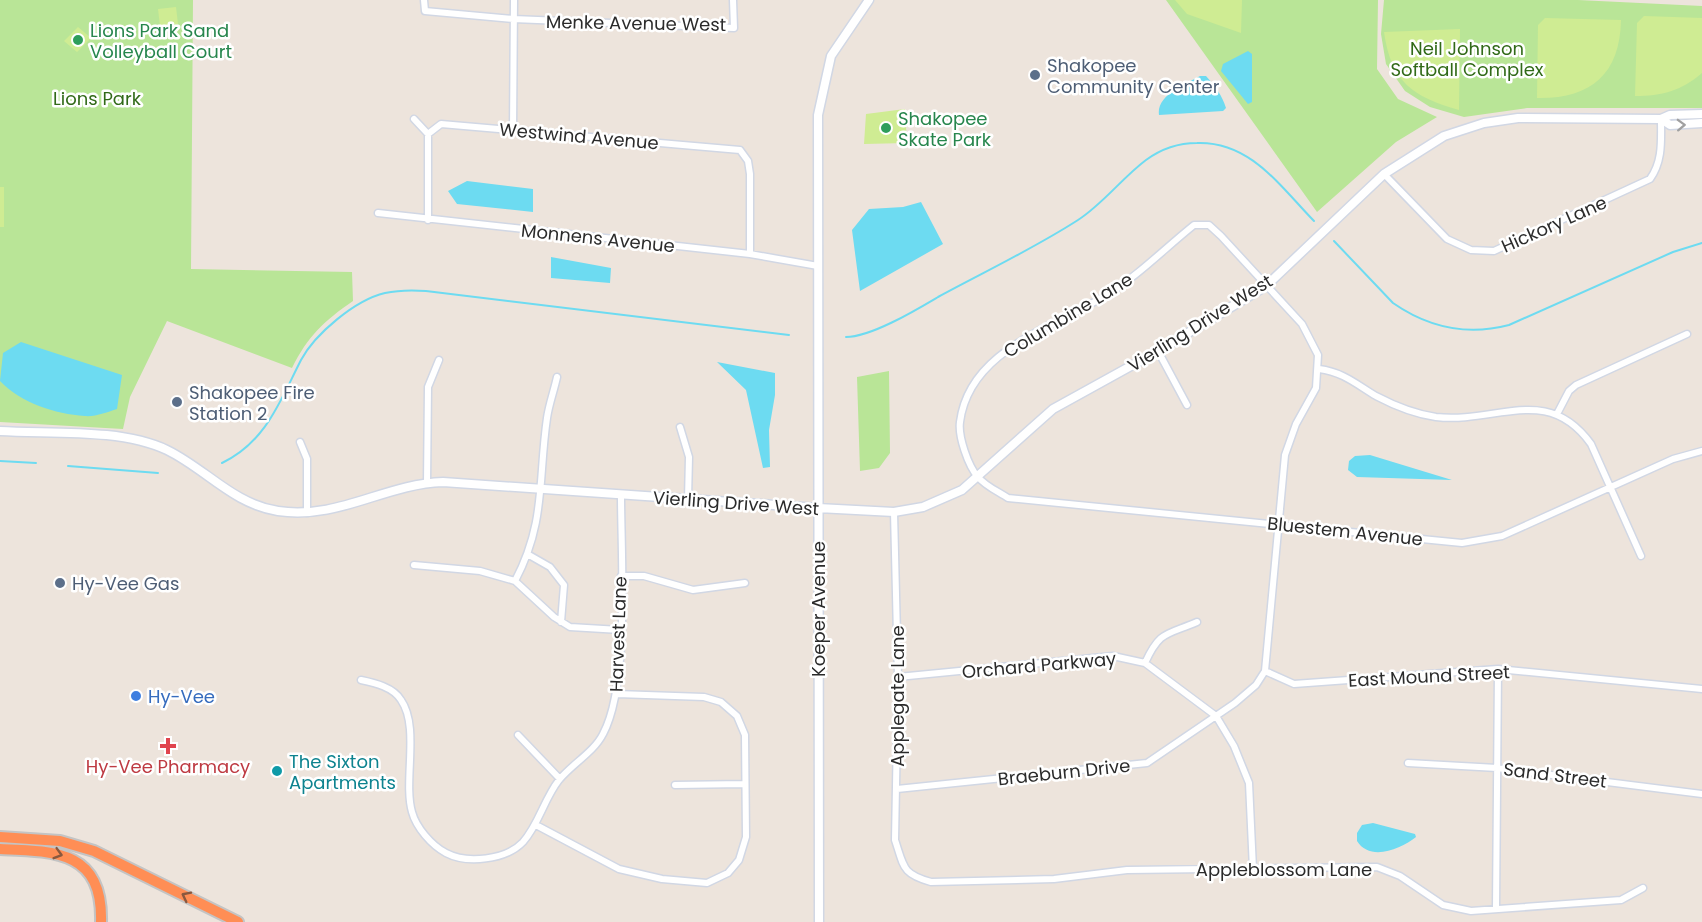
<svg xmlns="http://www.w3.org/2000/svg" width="1702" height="922" font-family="Poppins,sans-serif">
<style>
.green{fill:#b9e597}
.pitch{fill:#cfec93}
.water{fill:#6ddbf1}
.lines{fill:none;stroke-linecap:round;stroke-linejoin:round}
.stream{stroke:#6ddbf1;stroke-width:2}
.street-casing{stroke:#d1d7e4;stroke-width:9}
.secondary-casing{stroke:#d1d7e4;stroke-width:11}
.highway-casing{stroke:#c4c4c4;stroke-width:14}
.street{stroke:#fff;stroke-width:6}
.secondary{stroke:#fff;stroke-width:8}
.highway{stroke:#ff8e55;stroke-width:10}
.oneway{stroke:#a0a0a0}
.oneway2{stroke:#8a583e}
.leisure-dot{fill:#2e9e5b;stroke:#fff;stroke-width:2}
.service-dot{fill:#5c6f8a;stroke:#fff;stroke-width:2}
.shop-dot{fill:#3f7fe0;stroke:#fff;stroke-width:2}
.health-dot{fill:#e0444e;stroke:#fff;stroke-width:2}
.culture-dot{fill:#0f9aa8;stroke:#fff;stroke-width:2}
.labels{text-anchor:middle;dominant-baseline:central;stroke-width:5;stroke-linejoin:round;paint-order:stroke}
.street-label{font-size:18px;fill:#2b2b2b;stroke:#fff}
.leisure-label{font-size:18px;fill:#27864d;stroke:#fff;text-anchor:start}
.park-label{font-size:18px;fill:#316a18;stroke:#fff}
.service-label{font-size:18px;fill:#4e5e75;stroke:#fff;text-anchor:start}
.shop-label{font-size:18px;fill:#366cbe;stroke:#fff;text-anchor:start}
.culture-label{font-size:18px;fill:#0d838f;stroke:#fff;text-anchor:start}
.health-label{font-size:18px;fill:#be3a42;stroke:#fff}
</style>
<rect width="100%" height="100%" fill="#ede4dc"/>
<path class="green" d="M0,0H193L191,269L352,272L353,301C324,321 308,336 292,368L167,321L130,397L123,429L0,422Z
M1166,0H1378L1377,69L1398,99L1437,117L1396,142L1317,212Z
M1384,0H1578L1702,6V108H1527L1464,117L1430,107L1405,91L1386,64L1381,34Z
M889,371L890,453L879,468L860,471L857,377Z"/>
<path class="pitch" d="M1175,0H1242L1241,33L1187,14Z
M176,7L178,24L160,26L158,9Z
M1644,16L1702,18V73C1681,91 1662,96 1635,96L1637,23Z
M1545,18L1621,20C1620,75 1590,99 1537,98L1538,25Z
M78,27L91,38L77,52L64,41Z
M1460,29L1459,110C1413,97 1391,82 1384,32Z
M905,109L907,143L864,144L866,114Z
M0,187H4V227H0Z"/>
<path class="water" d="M1248,51L1252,54V102L1248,104L1221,71L1223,64Z
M1200,76H1206C1215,86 1222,95 1226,108L1223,111L1159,115C1156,95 1186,84 1200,76Z
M467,181L533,189V212L457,204L448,191Z
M921,202L943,244L860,291L852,230L869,209L903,207Z
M551,257L611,268L610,283L551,278Z
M21,342L122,375L117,409C108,412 95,417 85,416C55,414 21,403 0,381L3,353Z
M717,362L775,373V395L769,430L770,467L763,468L746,390Z
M1370,455L1452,480L1357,477L1348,470L1349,461L1355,456Z
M1373,823L1415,834L1416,837C1401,849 1370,862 1357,841V833L1362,825Z"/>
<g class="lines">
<path class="stream" d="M1334,241L1393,303C1429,328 1467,336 1509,325L1673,252L1702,243
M846,337C871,337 916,310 938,297C984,272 1033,249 1078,220C1103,204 1122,178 1146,160C1161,149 1178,143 1197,143C1250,141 1280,186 1314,221
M0,461L36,463
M222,463C266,442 280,401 301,360C315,334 355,300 385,293C399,290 412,290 426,291L789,335
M68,466L158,473"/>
<g class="street-casing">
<path id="street" d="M424,0L425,11L513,19L734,28L733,0
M414,119L428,134L441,124L740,150L748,161L750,174V254
M513,131L514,0
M428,134V220
M1384,174L1447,239L1471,250L1494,251L1650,179C1663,161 1661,141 1661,119
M378,213L750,254L818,266
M1158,351L1187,405
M1319,369C1343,372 1356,384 1376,396C1395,406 1415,414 1436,417C1497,424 1547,383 1591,444L1641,556
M1557,414L1569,391L1576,385L1687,334
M680,427L689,457L688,499
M300,442L307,459V513
M427,483L428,387L439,360
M894,512L898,677L895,840C904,867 902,874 931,882L1054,879L1127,870L1377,867L1400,876L1443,905L1471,911L1621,900L1643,888
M529,555L550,567L564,585L561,622
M414,565L480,571L515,581L554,617L570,627L620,630
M621,576H644L693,590L745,583
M515,581C546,522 538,480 547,418C549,404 554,391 557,377
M1145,663C1160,630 1167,635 1197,622
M1265,671L1294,684L1498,669L1702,689
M898,677L1113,656L1145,663L1216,716L1234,746L1249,783L1253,869
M361,680C375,683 393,687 401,700C420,727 403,781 412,812C416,827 431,845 446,853C467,864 506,860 523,842C539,824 544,799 559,780C572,764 594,752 603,734C630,684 621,556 621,496
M518,735L560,779
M1408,763L1497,768L1702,794
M675,785L744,784
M897,789L1147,763L1235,703L1256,685L1265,671L1285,455L1296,424L1316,388L1318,355L1302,324L1221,236L1209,225H1194C1164,249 1138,276 1105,296C1051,328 969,351 960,422C958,436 968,466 978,477C985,486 999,492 1008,498L1462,543L1502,536L1673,459L1702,451
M536,825L619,869L662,879L707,883L728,873L739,860L746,837L745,735L737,716L721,702L704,697L617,694
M1496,909L1498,669"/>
</g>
<g class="secondary-casing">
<path id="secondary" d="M1661,119L1670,125L1702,123
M0,431C51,434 120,428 167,450C206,469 233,504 278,511C339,520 384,484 443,482L818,508L894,512L923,507L962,490L1053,409L1158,351L1266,286L1384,174L1444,136L1484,123L1518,118L1661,119L1670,115L1702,114
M819,922L818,115L831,56L869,0"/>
</g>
<g class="highway-casing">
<path id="highway" d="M0,837L60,841L94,851L238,922
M0,849C55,851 103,851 101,922"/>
</g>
<use href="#street" class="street"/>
<use href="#secondary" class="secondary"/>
<use href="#highway" class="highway"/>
</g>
<defs><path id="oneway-chevron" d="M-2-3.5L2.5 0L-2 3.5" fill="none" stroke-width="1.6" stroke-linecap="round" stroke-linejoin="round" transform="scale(1.5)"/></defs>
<use class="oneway" href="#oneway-chevron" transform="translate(1681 125) rotate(-2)"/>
<g class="oneway2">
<use href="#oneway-chevron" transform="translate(58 854) rotate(16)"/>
<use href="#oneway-chevron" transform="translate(186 896) rotate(-153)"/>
</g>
<g class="leisure-dot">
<circle cx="78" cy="40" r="6"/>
<circle cx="886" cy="128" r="6"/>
</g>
<g class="service-dot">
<circle cx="1035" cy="75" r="6"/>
<circle cx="177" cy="402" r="6"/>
<circle cx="60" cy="583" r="6"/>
</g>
<circle class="shop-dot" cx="136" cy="696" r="6"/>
<path class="health-dot" d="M165 737h6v6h6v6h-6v6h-6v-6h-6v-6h6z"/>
<circle class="culture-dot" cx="277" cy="771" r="6"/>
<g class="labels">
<g class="street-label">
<text transform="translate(636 23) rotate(1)">Menke Avenue West</text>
<text transform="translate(579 136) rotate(5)">Westwind Avenue</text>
<text transform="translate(1554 224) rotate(-24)">Hickory Lane</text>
<text transform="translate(598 238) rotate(6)">Monnens Avenue</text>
<text transform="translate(1068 315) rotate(-31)">Columbine Lane</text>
<text transform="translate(1200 323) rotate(-32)">Vierling Drive West</text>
<text transform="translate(736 503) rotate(4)">Vierling Drive West</text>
<text transform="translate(1345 531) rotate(6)">Bluestem Avenue</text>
<text transform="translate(818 609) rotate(-90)">Koeper Avenue</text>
<text transform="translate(618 634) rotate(-88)">Harvest Lane</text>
<text transform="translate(1039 665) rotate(-5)">Orchard Parkway</text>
<text transform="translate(1429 676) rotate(-3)">East Mound Street</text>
<text transform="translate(897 696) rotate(-90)">Applegate Lane</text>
<text transform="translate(1064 772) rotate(-6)">Braeburn Drive</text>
<text transform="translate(1555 775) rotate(7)">Sand Street</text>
<text x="1284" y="869">Appleblossom Lane</text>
</g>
<g class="leisure-label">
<text x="90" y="30">Lions Park Sand<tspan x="90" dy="21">Volleyball Court</tspan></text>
<text x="898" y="118">Shakopee<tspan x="898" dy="21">Skate Park</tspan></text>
</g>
<g class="park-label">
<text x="1467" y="48">Neil Johnson<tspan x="1467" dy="21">Softball Complex</tspan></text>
<text x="97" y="98">Lions Park</text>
</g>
<g class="service-label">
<text x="1047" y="65">Shakopee<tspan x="1047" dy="21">Community Center</tspan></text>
<text x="189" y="392">Shakopee Fire<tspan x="189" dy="21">Station 2</tspan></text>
<text x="72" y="583">Hy-Vee Gas</text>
</g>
<g class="shop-label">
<text x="148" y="696">Hy-Vee</text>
</g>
<g class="culture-label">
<text x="289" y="761">The Sixton<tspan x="289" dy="21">Apartments</tspan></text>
</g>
<g class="health-label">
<text x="168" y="766">Hy-Vee Pharmacy</text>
</g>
</g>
</svg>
